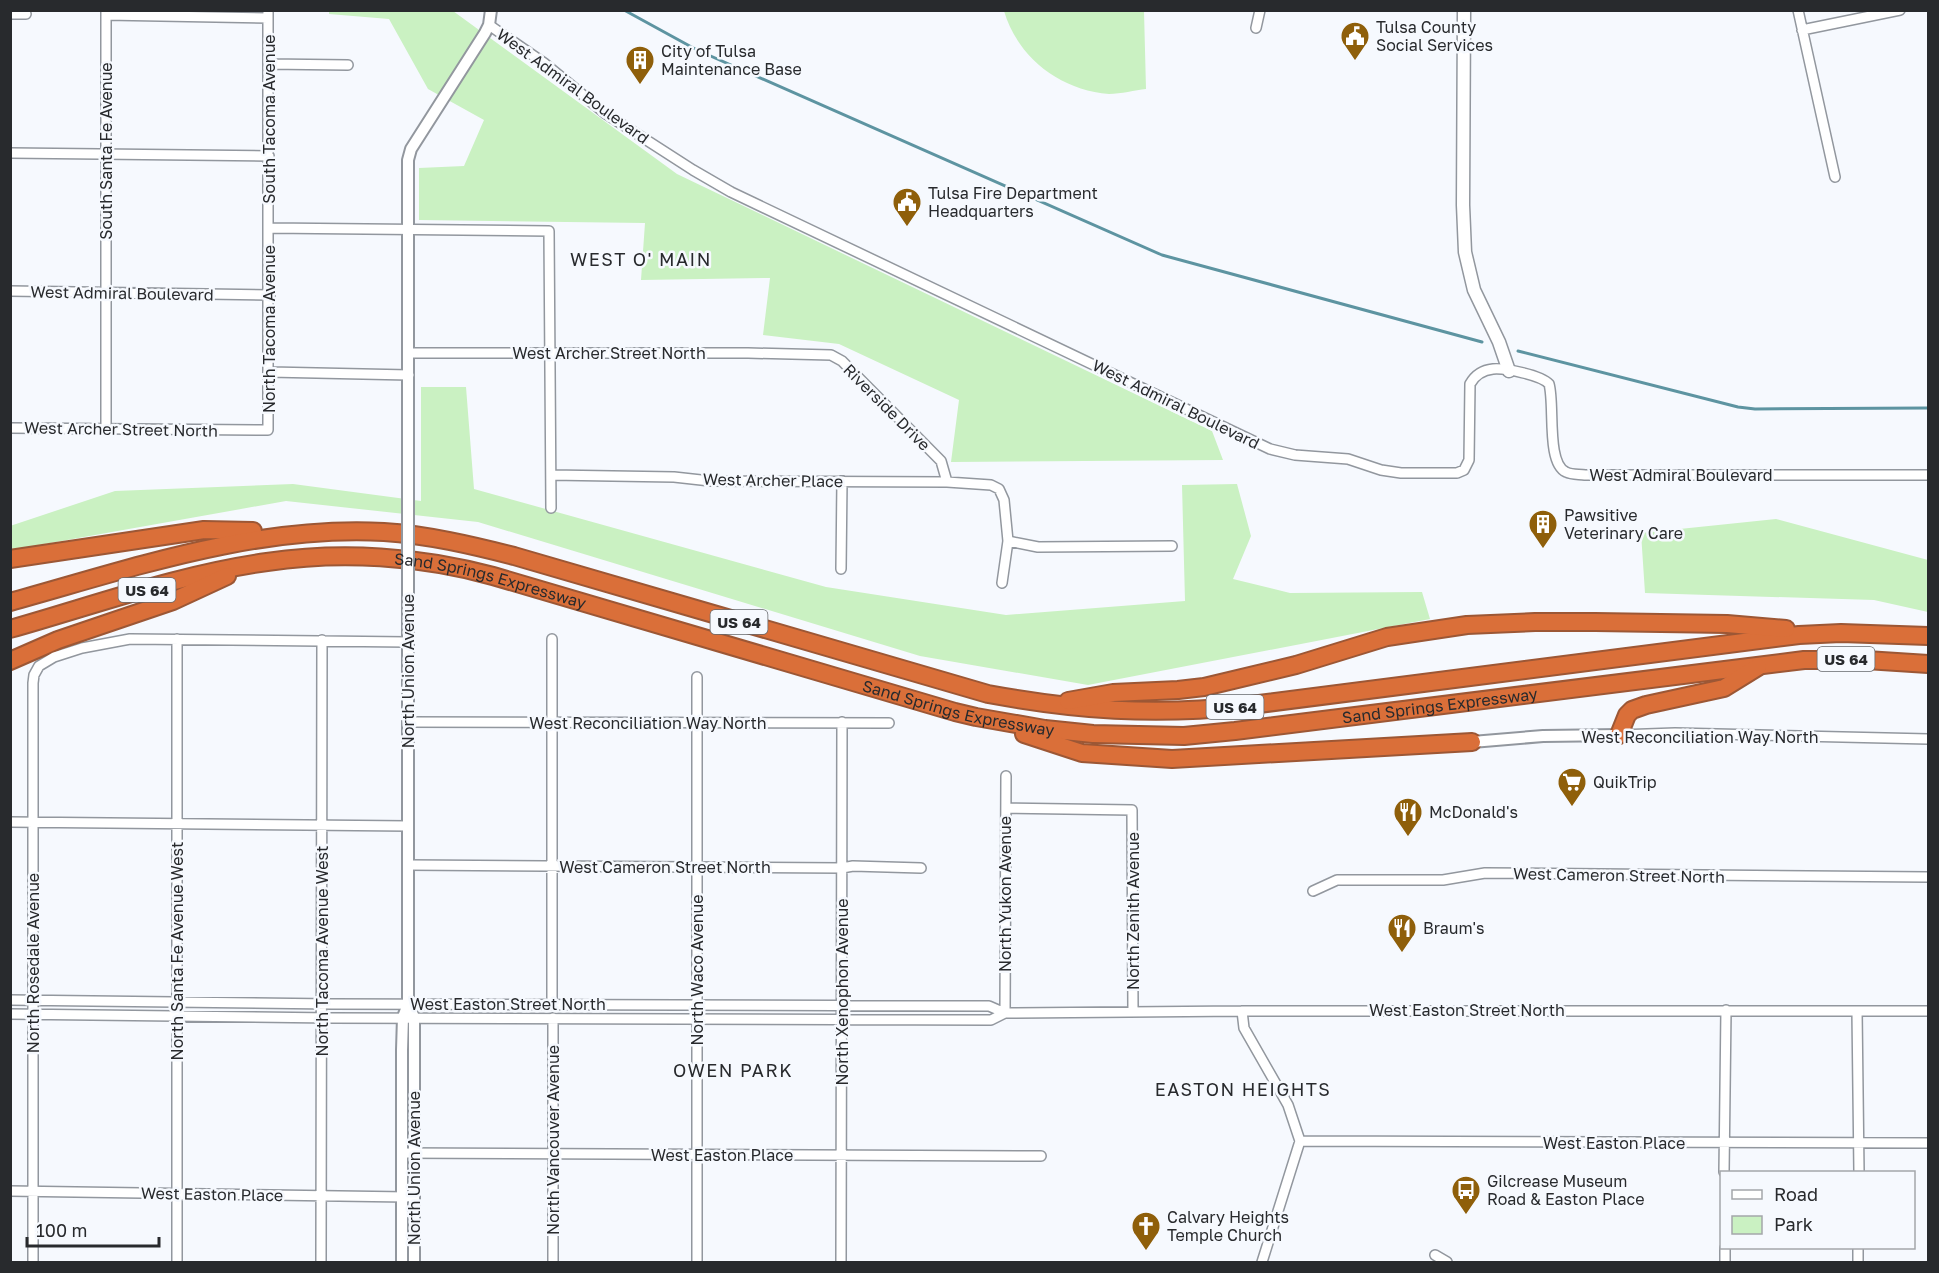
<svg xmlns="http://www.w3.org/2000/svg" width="1939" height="1273" font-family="'Golos Text',sans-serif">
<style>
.green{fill:#caf1c2}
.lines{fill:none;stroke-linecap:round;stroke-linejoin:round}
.stream{stroke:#5d94a1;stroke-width:3}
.minor-casing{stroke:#92979e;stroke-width:12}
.tertiary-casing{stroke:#92979e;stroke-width:14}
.secondary-casing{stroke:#92979e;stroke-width:15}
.motorway-casing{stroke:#9c5735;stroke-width:20}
.minor{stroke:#fff;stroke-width:9}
.tertiary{stroke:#fff;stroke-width:10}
.secondary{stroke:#fff;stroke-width:12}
.motorway{stroke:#da6f39;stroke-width:16}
.tertiary-bridge-casing{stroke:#92979e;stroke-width:14;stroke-linecap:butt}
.tertiary-bridge{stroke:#fff;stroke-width:10}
.labels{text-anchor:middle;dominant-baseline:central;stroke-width:5;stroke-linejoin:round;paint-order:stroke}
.shield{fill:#f6f9fe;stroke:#66686c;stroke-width:1.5}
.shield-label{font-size:15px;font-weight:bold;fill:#282a2d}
.poi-label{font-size:16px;fill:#282a2d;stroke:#f6f9fe;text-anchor:start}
.street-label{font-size:16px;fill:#282a2d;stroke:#f6f9fe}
.neighbourhood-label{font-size:18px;letter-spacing:1.5px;fill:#282a2d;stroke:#f6f9fe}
</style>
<rect width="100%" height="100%" fill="#f6f9fe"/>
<path class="green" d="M329,10L453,11L677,174L1212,431L1223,460L951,462L959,400L839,344L763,335L770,278L641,280L645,223L419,220V168L464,166L484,120L428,89L389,19L329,14Z
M1004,11H1144L1146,89C1135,90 1121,94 1109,94C1060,90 1018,58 1004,11Z
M421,387H466L474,489L826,587L1006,615L1185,601L1182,485L1237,484L1251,536L1233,579L1290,593L1422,592L1430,619L1088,685L920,656L478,522L286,501L11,550L10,526L115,491L293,484L421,501Z
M1776,519L1928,560V612L1874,600L1645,593L1641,533Z"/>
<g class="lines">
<path class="stream" d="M624,10L697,50L1162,255L1482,342
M1518,351L1738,407L1755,409L1928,408"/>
<g class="minor-casing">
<path id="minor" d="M106,10V429
M1798,10L1835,177
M10,14H26
M106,15L268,18
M489,25L544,63L606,114L693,170L731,192L1270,449L1295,455L1348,459L1381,470L1401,473H1457L1464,470L1469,460L1470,384C1475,375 1483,370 1493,369C1505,368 1541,375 1549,384C1555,404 1546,463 1566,472C1572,475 1579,474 1585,475H1928
M1256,28L1260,10
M1802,30L1900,10
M268,64L348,65
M10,153L269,156
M269,228L549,231L551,508
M10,291L270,295
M409,353H748L831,355L842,361L941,461L947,482
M270,372L409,375
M10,428L268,430V10
M551,475L674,477L710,481L947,482L991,485L999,489L1004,500L1008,541L1002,583
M1008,541L1038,547L1172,546
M841,569L842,481
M552,639V1005
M407,722L889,723
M1619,735L1675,733L1928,739
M1006,808L1132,810L1133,1012
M10,822L408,826
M408,865L842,868L853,866L921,868
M1313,891L1337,880H1443L1485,873L1928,877
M10,1000L332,1004L989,1006L1005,1013L1242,1011H1928
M1242,1011L1244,1028L1288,1105L1300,1141L1262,1262
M1857,1011L1859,1172
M1005,1013L1006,776
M10,1014L332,1018L991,1020L1005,1013
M553,1018V1262
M1300,1141L1928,1143
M402,1153L1041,1156
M1724,1172L1726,1010
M10,1191L407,1197
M1725,1248V1262
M1435,1255L1447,1262
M33,1262V683L34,675L39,666L54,657L82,648L130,639L407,642
M177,1262V639
M321,1262L322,640
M697,1262V677
M841,1262L842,722
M1858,1262V1248"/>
</g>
<g class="tertiary-casing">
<path id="tertiary" d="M408,462V160L411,149L485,33L489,25L491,10
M1472,742L1543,736L1619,735
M408,1004L414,1017V1262
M402,1262V1050L403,1017L408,1004V596"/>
</g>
<g class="secondary-casing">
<path id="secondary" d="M1464,10L1463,205L1465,252L1474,290L1499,342L1509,371"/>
</g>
<g class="motorway-casing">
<g id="motorway">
<path d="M10,559L204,530L253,531"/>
<path d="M10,602C133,568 255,525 384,532C428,535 471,545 514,556L988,694C1076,710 1153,716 1243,706L1799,635L1841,633L1928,636"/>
<path id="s1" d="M10,629C95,605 180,574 267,562C341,551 420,556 493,576L955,712L976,717L1045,729L1093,734L1184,736L1235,731L1804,660H1866L1928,664"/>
<path d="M10,661L58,640L173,601L227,576"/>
<path d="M1068,701L1113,693L1178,690L1204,687L1296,665L1387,637L1467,625L1535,622H1595L1727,624L1786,629"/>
<path d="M1024,734L1082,753L1172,759L1472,742"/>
<path d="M1619,735L1627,715L1632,710L1646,705L1724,688L1758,667"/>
</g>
</g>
<use href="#minor" class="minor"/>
<use href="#tertiary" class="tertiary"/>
<use href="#secondary" class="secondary"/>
<use href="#motorway" class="motorway"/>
<g class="tertiary-bridge-casing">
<path id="tertiary-bridge" d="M408,462V596"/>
</g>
<use href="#tertiary-bridge" class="tertiary-bridge"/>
</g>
<defs>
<g id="civic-pin" transform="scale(1.5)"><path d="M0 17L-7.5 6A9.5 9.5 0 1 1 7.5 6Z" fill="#8f5f0a" stroke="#f6f9fe"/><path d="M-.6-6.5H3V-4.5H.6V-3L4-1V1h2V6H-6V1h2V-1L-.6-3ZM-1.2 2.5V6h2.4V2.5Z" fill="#fff"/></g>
<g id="building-pin" transform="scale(1.5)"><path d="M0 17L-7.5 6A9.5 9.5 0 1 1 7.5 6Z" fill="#8f5f0a" stroke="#f6f9fe"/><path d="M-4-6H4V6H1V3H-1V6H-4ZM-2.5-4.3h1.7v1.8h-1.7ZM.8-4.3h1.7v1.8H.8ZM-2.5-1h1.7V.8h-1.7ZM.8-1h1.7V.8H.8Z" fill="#fff"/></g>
<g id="supermarket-pin" transform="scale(1.5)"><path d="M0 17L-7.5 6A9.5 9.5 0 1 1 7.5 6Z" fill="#8f5f0a" stroke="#f6f9fe"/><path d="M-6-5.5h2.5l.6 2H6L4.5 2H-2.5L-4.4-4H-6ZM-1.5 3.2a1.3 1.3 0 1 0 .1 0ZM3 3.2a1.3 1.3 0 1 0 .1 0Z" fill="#fff"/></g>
<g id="restaurant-pin" transform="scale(1.5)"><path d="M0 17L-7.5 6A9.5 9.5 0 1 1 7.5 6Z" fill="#8f5f0a" stroke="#f6f9fe"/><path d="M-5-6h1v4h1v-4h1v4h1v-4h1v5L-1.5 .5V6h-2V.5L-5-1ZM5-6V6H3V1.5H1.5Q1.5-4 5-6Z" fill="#fff"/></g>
<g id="bus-pin" transform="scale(1.5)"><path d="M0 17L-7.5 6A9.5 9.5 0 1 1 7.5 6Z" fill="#8f5f0a" stroke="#f6f9fe"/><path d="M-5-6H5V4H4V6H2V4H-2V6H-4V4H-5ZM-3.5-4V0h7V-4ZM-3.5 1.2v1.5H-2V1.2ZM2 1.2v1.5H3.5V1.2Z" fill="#fff"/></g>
<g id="church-pin" transform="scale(1.5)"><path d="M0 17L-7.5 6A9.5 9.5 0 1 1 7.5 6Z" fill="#8f5f0a" stroke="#f6f9fe"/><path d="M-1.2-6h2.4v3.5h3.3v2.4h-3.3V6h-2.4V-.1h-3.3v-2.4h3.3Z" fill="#fff"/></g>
</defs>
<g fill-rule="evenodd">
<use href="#civic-pin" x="1355" y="36"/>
<use href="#building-pin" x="640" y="60"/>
<use href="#civic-pin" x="907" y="202"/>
<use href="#building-pin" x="1543" y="524"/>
<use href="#supermarket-pin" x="1572" y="782"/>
<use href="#restaurant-pin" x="1408" y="812"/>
<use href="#restaurant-pin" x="1402" y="928"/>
<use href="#bus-pin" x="1466" y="1190"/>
<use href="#church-pin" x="1146" y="1226"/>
</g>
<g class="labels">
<g class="shield">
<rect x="118.5" y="578" width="57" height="24" rx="4.5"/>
<rect x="710.5" y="610" width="57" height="24" rx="4.5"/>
<rect x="1817.5" y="647" width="57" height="24" rx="4.5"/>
<rect x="1206.5" y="695" width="57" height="24" rx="4.5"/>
</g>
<g class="shield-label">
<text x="147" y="590">US 64</text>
<text x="739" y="622">US 64</text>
<text x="1846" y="659">US 64</text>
<text x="1235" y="707">US 64</text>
</g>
<g class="poi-label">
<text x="1376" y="27">Tulsa County<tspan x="1376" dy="18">Social Services</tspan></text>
<text x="661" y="51">City of Tulsa<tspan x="661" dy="18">Maintenance Base</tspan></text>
<text x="928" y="193">Tulsa Fire Department<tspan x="928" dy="18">Headquarters</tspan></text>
<text x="1564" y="515">Pawsitive<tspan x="1564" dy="18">Veterinary Care</tspan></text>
<text x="1593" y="782">QuikTrip</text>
<text x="1429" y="812">McDonald's</text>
<text x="1423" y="928">Braum's</text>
<text x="1487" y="1181">Gilcrease Museum<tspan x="1487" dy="18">Road &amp; Easton Place</tspan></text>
<text x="1167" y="1217">Calvary Heights<tspan x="1167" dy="18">Temple Church</tspan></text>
</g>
<g class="street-label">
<text transform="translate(573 86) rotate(36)">West Admiral Boulevard</text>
<text transform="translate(269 119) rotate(-90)">South Tacoma Avenue</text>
<text transform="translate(106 151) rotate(-90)">South Santa Fe Avenue</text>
<text transform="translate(122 293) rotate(1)">West Admiral Boulevard</text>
<text transform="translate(269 329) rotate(-90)">North Tacoma Avenue</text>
<text x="609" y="353">West Archer Street North</text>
<text transform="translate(1176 404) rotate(26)">West Admiral Boulevard</text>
<text transform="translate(887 407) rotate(45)">Riverside Drive</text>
<text transform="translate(121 429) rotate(1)">West Archer Street North</text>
<text x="1681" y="475">West Admiral Boulevard</text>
<text transform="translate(773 480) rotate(1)">West Archer Place</text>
<text stroke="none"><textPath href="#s1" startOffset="492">Sand Springs Expressway</textPath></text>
<text transform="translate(408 671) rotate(-90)">North Union Avenue</text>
<text stroke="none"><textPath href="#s1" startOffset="1464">Sand Springs Expressway</textPath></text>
<text stroke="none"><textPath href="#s1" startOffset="978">Sand Springs Expressway</textPath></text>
<text x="648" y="723">West Reconciliation Way North</text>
<text x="1700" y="737">West Reconciliation Way North</text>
<text x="665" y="867">West Cameron Street North</text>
<text transform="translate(1619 875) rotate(1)">West Cameron Street North</text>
<text transform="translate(1005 894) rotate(-90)">North Yukon Avenue</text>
<text transform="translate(1133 911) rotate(-90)">North Zenith Avenue</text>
<text transform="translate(177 951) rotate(-90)">North Santa Fe Avenue West</text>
<text transform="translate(322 951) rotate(-90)">North Tacoma Avenue West</text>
<text transform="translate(33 963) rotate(-90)">North Rosedale Avenue</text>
<text transform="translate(697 970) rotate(-90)">North Waco Avenue</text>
<text transform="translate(842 992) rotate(-90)">North Xenophon Avenue</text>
<text x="508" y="1004">West Easton Street North</text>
<text x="1467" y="1010">West Easton Street North</text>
<text transform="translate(553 1140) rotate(-90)">North Vancouver Avenue</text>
<text x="1614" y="1143">West Easton Place</text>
<text x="722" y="1155">West Easton Place</text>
<text transform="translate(414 1168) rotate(-90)">North Union Avenue</text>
<text transform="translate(212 1194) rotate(1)">West Easton Place</text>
</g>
<g class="neighbourhood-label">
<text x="641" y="259">WEST O' MAIN</text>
<text x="733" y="1070">OWEN PARK</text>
<text x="1243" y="1089">EASTON HEIGHTS</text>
</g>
</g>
<rect width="1939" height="1273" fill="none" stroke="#282a2d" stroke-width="24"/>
<rect x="1720" y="1171" width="195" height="78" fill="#f6f9fe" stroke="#a4a6aa" stroke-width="1.5"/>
<rect x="1732" y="1190" width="30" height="9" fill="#ffffff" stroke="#a4a6aa" stroke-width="1.5"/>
<text x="1774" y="1201" font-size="18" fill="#282a2d">Road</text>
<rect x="1732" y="1216" width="30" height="18" fill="#caf1c2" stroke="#a4a6aa" stroke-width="1.5"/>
<text x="1774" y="1231" font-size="18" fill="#282a2d">Park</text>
<path d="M27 1237v9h132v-9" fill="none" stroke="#282a2d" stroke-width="3"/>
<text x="36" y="1237" font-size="18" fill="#282a2d" stroke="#f6f9fe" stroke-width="4.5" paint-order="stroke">100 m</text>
</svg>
